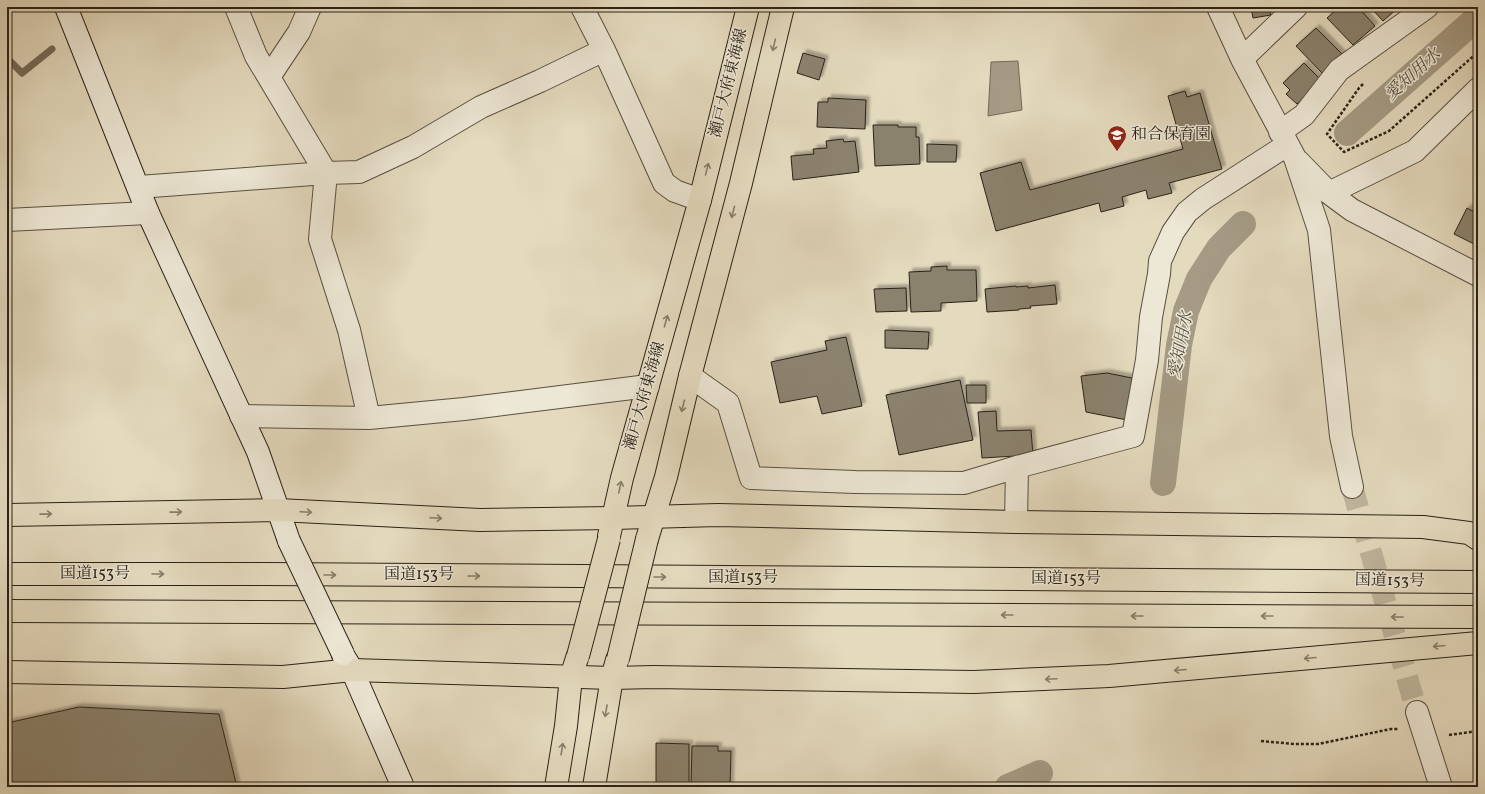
<svg xmlns="http://www.w3.org/2000/svg" width="1485" height="794" font-family="Vollkorn,'Noto Serif JP',serif">
<style>
.water{fill:#a59b85;stroke:#746b59}
.lines{fill:none;stroke-linecap:round;stroke-linejoin:round}
.stream{stroke:#746b59;stroke-width:7}
.canal{stroke:#a59b85;stroke-width:26}
.building{fill:#8b826e;stroke:#2a2217;filter:url(#shadow)}
.street-tunnel{stroke:#bfb59d;stroke-width:22;stroke-dasharray:22 11;stroke-linecap:butt}
.street-casing{stroke:#585041;stroke-width:24}
.secondary-casing{stroke:#2a2217;stroke-width:24}
.primary-casing{stroke:#2a2217;stroke-width:24}
.highway-casing{stroke:#2a2217;stroke-width:24}
.path{stroke:#2a2217;stroke-width:2.5;stroke-dasharray:3 2;stroke-linecap:butt}
.street{stroke:#ede7d5;stroke-width:22}
.secondary{stroke:#ede7d5;stroke-width:22}
.primary{stroke:#e4dabe;stroke-width:22}
.highway{stroke:#e4dabe;stroke-width:22}
.secondary-bridge-casing{stroke:#2a2217;stroke-width:24;stroke-linecap:butt}
.primary-bridge-casing{stroke:#2a2217;stroke-width:24;stroke-linecap:butt}
.secondary-bridge{stroke:#ede7d5;stroke-width:22}
.primary-bridge{stroke:#e4dabe;stroke-width:22}
.oneway{stroke:#877e6a}
.labels{text-anchor:middle;dominant-baseline:central;stroke-width:3;stroke-linejoin:round;paint-order:stroke}
.street-label{font-size:16px;fill:#2a2217;stroke:#ede7d5}
.poi-label{font-size:16px;fill:#2a2217;stroke:#ede7d5;text-anchor:start}
.water-label{font-size:17px;font-style:italic;fill:#554c3e;stroke:#ede7d5}
</style>
<defs>
<filter id="shadow"><feDropShadow dx="3.5" dy="-3.5" stdDeviation="1" flood-color="#0004"/></filter>
</defs>
<rect width="100%" height="100%" fill="#e4dabe"/>
<filter id="stains"><feTurbulence type="fractalNoise" baseFrequency=".005" numOctaves="4"/><feColorMatrix values="0 0 0 0 .2 0 0 0 0 .09 0 0 0 0 .02 0 0 0 .5 -.17"/></filter>
<radialGradient id="worn" r=".72"><stop offset=".6" stop-color="#630" stop-opacity="0"/><stop offset="1" stop-color="#630" stop-opacity=".3"/></radialGradient>
<path class="water" d="M1018,61L1022,110L988,116L991,62Z"/>
<g class="lines">
<path class="stream" d="M7,58L22,73L52,49"/>
<path class="canal" d="M1347,133L1478,17
M1163,483L1179,345L1186,311L1199,279L1219,248L1243,224
M1008,787L1040,773"/>
</g>
<path class="building" d="M1251,7H1269L1271,15L1253,18Z
M1339,7H1358L1375,26L1353,45L1327,18Z
M1370,7H1399L1383,21Z
M1316,28L1343,55L1322,73L1296,46Z
M803,53L825,59L819,80L797,73Z
M1304,63L1320,79L1307,92L1309,93L1297,104L1286,94L1290,90L1283,83Z
M1185,91L1187,97L1200,93L1222,169L1169,183L1172,193L1148,199L1146,190L1122,197L1124,206L1101,212L1099,203L996,231L980,173L1021,162L1030,190L1183,149L1168,96Z
M828,98L866,100L865,129L817,127L818,102H828Z
M873,125H898V127H916V137H919L920,164L875,166Z
M843,139L844,142L855,141L859,172L793,180L791,156L814,154L813,149L827,148L826,141Z
M927,144L957,145L956,162H927Z
M1467,208L1478,214V246L1454,234Z
M947,266V270H976L977,301L941,303V311L911,312L909,272L931,271V267Z
M1055,285L1057,304L1030,306L1031,308L1019,309V310L987,312L985,289L1016,286V287L1028,286V288Z
M906,288L907,311L876,312L874,289Z
M885,330L929,332L928,349L885,348Z
M846,337L862,406L822,414L817,396L780,403L771,362L827,350L825,341Z
M1107,373L1132,378L1127,420L1086,412L1081,376Z
M960,380L973,440L899,455L886,395Z
M966,385H986V403H967Z
M996,411L997,431L1031,430L1033,455L982,458L978,412Z
M79,707L219,714L237,787H7V723Z
M656,743L689,744V786H656Z
M692,746H718V751H731L730,786L691,785Z"/>
<g class="lines">
<path class="street-tunnel" d="M1352,487L1417,712"/>
<g class="street-casing">
<path id="street" d="M582,7L604,50L664,183L675,191L700,200
M1218,7L1242,59L1295,158L1319,230L1341,436L1352,487
M604,50L540,81L481,107L413,147L359,172L326,173L320,239L349,330L369,418L464,409L648,386
M1242,59L1296,7
M269,77L299,32L310,7
M1280,132L1304,115L1339,70L1427,7
M1298,161L1329,193L1352,210L1478,275
M139,187L326,173L256,56L236,7
M1329,193L1415,151L1478,89
M7,220L148,213
M690,376L728,403L751,478L855,482L964,483L1017,467
M241,416L369,418
M1016,522L1017,467L1133,436L1147,360L1151,317L1159,274L1160,261L1173,232L1187,212L1203,199L1287,145
M1417,712L1441,787"/>
</g>
<g class="secondary-casing">
<path id="secondary" d="M66,7L148,213L258,452L289,541
M343,655L352,670L403,787"/>
</g>
<g class="primary-casing">
<path id="primary" d="M609,536L622,478L700,200L748,7
M647,539L666,477L690,376L741,183L783,7
M556,787L566,726L571,677L577,658
M594,787L612,678L617,660"/>
</g>
<g class="highway-casing">
<path id="highway" d="M7,515L278,510L480,520L613,518L718,515L1016,522L1423,527L1469,533L1478,539
M7,574H264L1478,582
M7,611L1478,617
M7,672L283,677L352,670L612,678L654,677L974,682L1109,676L1478,643"/>
</g>
<path class="path" d="M1363,84L1359,88L1327,134L1344,152L1389,131L1478,52
M1449,735L1478,731
M1261,741L1294,744H1318L1391,729H1398"/>
<use href="#street" class="street"/>
<use href="#secondary" class="secondary"/>
<use href="#primary" class="primary"/>
<use href="#highway" class="highway"/>
<g class="secondary-bridge-casing">
<path id="secondary-bridge" d="M289,541L343,654"/>
</g>
<g class="primary-bridge-casing">
<path id="primary-bridge" d="M578,656L609,539
M618,659L647,539"/>
</g>
<use href="#secondary-bridge" class="secondary-bridge"/>
<use href="#primary-bridge" class="primary-bridge"/>
</g>
<defs><path id="oneway-shaft" d="M-6 0H5M1.5-3L5.5 0L1.5 3" fill="none" stroke-width="1.6" stroke-linecap="round" stroke-linejoin="round"/></defs>
<g class="oneway">
<use href="#oneway-shaft" transform="translate(774 45) rotate(103)"/>
<use href="#oneway-shaft" transform="translate(707 169) rotate(-76)"/>
<use href="#oneway-shaft" transform="translate(733 212) rotate(105)"/>
<use href="#oneway-shaft" transform="translate(666 321) rotate(-74)"/>
<use href="#oneway-shaft" transform="translate(683 406) rotate(104)"/>
<use href="#oneway-shaft" transform="translate(620 487) rotate(-78)"/>
<use href="#oneway-shaft" transform="translate(176 512) rotate(-1)"/>
<use href="#oneway-shaft" transform="translate(306 512) rotate(3)"/>
<use href="#oneway-shaft" transform="translate(46 514) rotate(-1)"/>
<use href="#oneway-shaft" transform="translate(436 518) rotate(3)"/>
<use href="#oneway-shaft" transform="translate(158 574)"/>
<use href="#oneway-shaft" transform="translate(330 575)"/>
<use href="#oneway-shaft" transform="translate(474 576)"/>
<use href="#oneway-shaft" transform="translate(660 577)"/>
<use href="#oneway-shaft" transform="translate(1007 615) rotate(-180)"/>
<use href="#oneway-shaft" transform="translate(1137 616) rotate(-180)"/>
<use href="#oneway-shaft" transform="translate(1267 616) rotate(-180)"/>
<use href="#oneway-shaft" transform="translate(1397 617) rotate(-180)"/>
<use href="#oneway-shaft" transform="translate(1439 646) rotate(175)"/>
<use href="#oneway-shaft" transform="translate(1310 658) rotate(175)"/>
<use href="#oneway-shaft" transform="translate(1180 670) rotate(175)"/>
<use href="#oneway-shaft" transform="translate(1051 679) rotate(177)"/>
<use href="#oneway-shaft" transform="translate(606 711) rotate(100)"/>
<use href="#oneway-shaft" transform="translate(562 749) rotate(-81)"/>
</g>
<defs>
<g id="school-pin" transform="scale(1)"><path d="M0 17L-7.5 6A9.5 9.5 0 1 1 7.5 6Z" fill="#8f2418" stroke="#ede7d5"/><path d="M0-5L7-2L0 1L-7-2ZM-4 1L0 2.5L4 1V4Q0 6-4 4Z" fill="#fff"/></g>
</defs>
<g fill-rule="evenodd">
<use href="#school-pin" x="1117" y="135"/>
</g>
<g class="labels">
<g class="street-label">
<text transform="translate(729 83) rotate(-76)">瀬戸大府東海線</text>
<text transform="translate(645 396) rotate(-74)">瀬戸大府東海線</text>
<text x="95" y="574">国道153号</text>
<text x="419" y="575">国道153号</text>
<text x="743" y="578">国道153号</text>
<text x="1066" y="579">国道153号</text>
<text transform="translate(1390 581) rotate(1)">国道153号</text>
</g>
<g class="poi-label">
<text x="1131" y="135">和合保育園</text>
</g>
<g class="water-label">
<text transform="translate(1413 75) rotate(-42)">愛知用水</text>
<text transform="translate(1181 345) rotate(-79)">愛知用水</text>
</g>
</g>
<rect width="1485" height="794" fill="none" stroke="#e4dabe" stroke-width="24"/>
<rect x="8" y="8" width="1469" height="778" fill="none" stroke="#2a2217" stroke-width="2"/>
<rect x="12" y="12" width="1461" height="770" fill="none" stroke="#2a2217"/>
<rect width="100%" height="100%" filter="url(#stains)"/>
<rect width="100%" height="100%" fill="url(#worn)"/>
</svg>
